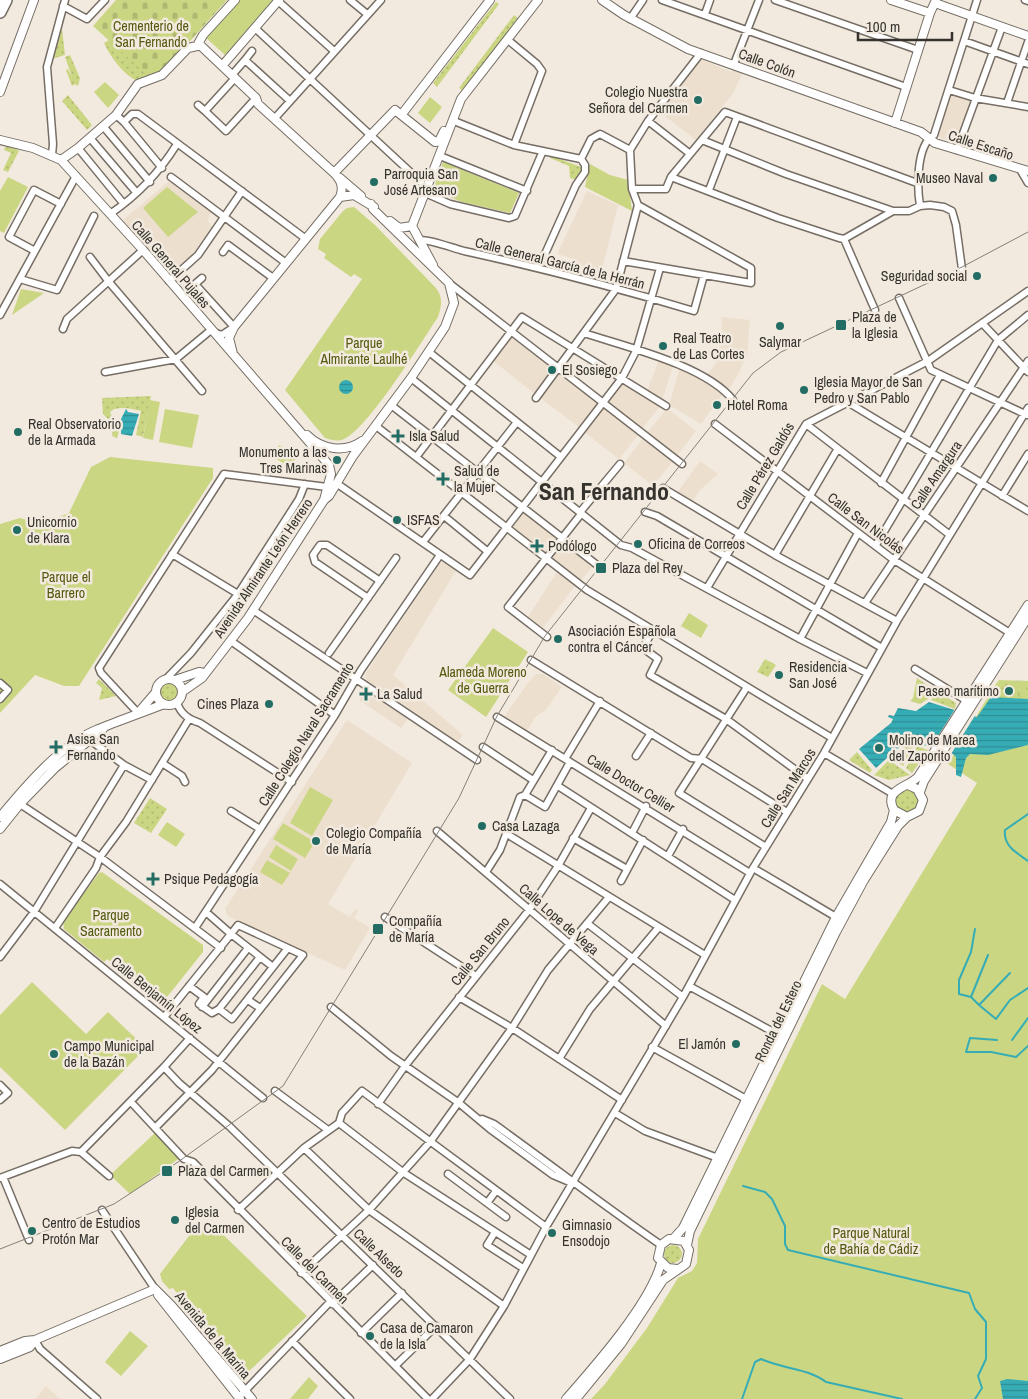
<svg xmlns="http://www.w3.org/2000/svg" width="1028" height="1399" font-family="'Archivo Narrow',sans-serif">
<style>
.built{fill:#eddfce}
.grass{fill:url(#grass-dots)}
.wetland{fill:url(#wetland-marsh)}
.cemetery{fill:url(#cemetery-stones)}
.park{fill:#cbd683}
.water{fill:url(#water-rules)}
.pier{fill:#f2eadf}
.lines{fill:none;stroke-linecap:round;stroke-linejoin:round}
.stream{stroke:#36acb5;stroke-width:2}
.minor-casing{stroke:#766e65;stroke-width:9}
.tertiary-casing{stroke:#766e65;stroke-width:10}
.motorway-casing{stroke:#766e65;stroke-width:14}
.minor{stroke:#fff;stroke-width:6}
.tertiary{stroke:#fff;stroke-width:8}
.motorway{stroke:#fff;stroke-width:11}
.tram{stroke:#847f78;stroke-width:1}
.poi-dot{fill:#226c64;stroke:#f2eadf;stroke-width:2}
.labels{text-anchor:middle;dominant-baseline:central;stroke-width:5;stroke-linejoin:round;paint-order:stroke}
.park-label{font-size:14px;fill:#535a0e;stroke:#f2eadf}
.street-label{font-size:14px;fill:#36332f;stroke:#f2eadf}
.poi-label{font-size:14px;fill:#36332f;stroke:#f2eadf;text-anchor:start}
.town-label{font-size:24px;font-weight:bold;fill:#36332f;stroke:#f2eadf}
</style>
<defs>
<pattern id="grass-dots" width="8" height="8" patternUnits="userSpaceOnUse" patternTransform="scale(1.25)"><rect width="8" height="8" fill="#cbd683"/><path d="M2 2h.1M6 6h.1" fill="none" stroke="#afb871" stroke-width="1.8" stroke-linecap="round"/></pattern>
<pattern id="wetland-marsh" width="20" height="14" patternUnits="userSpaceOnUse" patternTransform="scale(1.25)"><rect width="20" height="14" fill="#cbd683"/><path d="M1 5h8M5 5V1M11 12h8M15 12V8" fill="none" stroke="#afb871"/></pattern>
<pattern id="cemetery-stones" width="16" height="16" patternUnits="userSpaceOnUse" patternTransform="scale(1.25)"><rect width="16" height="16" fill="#cbd683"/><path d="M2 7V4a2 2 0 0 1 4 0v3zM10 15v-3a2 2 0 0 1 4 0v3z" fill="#afb871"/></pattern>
<pattern id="water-rules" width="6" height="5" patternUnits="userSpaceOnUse" patternTransform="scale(1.25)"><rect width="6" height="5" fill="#36acb5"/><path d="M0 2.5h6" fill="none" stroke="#2e8d94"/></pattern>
</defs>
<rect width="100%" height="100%" fill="#f2eadf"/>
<path class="built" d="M700,59L732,72L734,68L743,72L734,92L696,140L658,111Z
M951,93L972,100L957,144L936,136Z
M169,181L211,211L208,221L212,227L194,252L169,274L123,220Z
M587,191L618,205L599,282L570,274L574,259L557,254Z
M722,317L750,320L747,355L738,375L728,390L707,375L720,358Z
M511,335L555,369L535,394L492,360Z
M659,360L674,364L662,400L647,391Z
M680,367L724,393L701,424L669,405Z
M558,372L599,403L580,428L539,397Z
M623,382L661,405L642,429L608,402Z
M604,407L639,434L619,459L584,432Z
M667,408L696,431L677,456L647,433Z
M643,438L673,461L653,486L624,463Z
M700,461L718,474L700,490L692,502L677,493Z
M523,511L558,538L546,553L511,526Z
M563,543L593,566L580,581L551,558Z
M447,562L457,569L393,675L463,735L456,744L398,701L366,683L365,674L440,563Z
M559,569L577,583L543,628L528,617Z
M536,674H543L562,687L545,711L536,716L527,731L504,717L527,684Z
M367,689L408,718L401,728L359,700Z
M347,720L412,763L328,904L350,917L355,909L358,911L354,918L370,928L345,970L228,916L225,909Z
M46,1386L60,1399H35Z"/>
<path class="grass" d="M496,2L499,4L437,87L433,83Z
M514,15L519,19L462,90L459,88Z
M61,20L65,55L52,59Z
M109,40L164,70L138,81C124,76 110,56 104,43Z
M70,55L80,78L78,86L75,84L72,86L66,70L68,69L72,77L65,57Z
M68,95L92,125L87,130L62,101Z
M7,143L19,151L8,172L3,170L11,153L4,150Z
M551,156L584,168L577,180L570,178L569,166L550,158Z
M151,396L143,437L136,435L141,411C131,409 118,405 110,412C113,422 123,422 117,438L112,436L114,425L103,414L102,398Z
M765,659L776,665L768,677L757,672Z
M917,678L934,690L928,699L920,704L910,701L913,698Z
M99,679L116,696L99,700L102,688L96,683Z
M159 692a10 10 0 1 1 20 0a10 10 0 1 1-20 0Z
M937,691L956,703L955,709L931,700Z
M908,744L913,747L903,766L891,757Z
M917,746L928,750L912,773L906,768Z
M857,752L872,770L870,773L849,760Z
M889,760L910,775L889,780L874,775Z
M896 801a11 11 0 1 1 22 0a11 11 0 1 1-22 0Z
M150,798L167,809L151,833L134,823Z
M664 1254a9 9 0 1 1 18 0a9 9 0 1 1-18 0Z"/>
<path class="wetland" d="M999,680L1028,681V699L991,697L989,693Z"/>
<path class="cemetery" d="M116,0H227L164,70L147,75L93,26Z"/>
<path class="park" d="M240,0H273L225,55L205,37Z
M105,82L119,95L108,108L94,92Z
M430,97L442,107L430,123L418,113Z
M443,162L519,193L510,213L462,202L433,190Z
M590,164L610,175L628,180L632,211L585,187Z
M8,177L28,187L4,233L0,231V191Z
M167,187L198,212L168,237L143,208Z
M354,207L375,225L436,288C443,298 442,305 438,317C422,341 368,429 344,439C338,442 332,440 325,438L285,390L362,279L354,274L351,277L324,258L326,254L318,249L320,239L343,211L347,208Z
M21,289L44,293L12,315Z
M150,400L160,402L153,440L143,438Z
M165,409L199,415L192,448L159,442Z
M279,445L297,455L291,467L272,457Z
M110,457L213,468V478L79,686H64L35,675L0,713V524L20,518L41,524L69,513L91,467Z
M689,613L708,625L701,638L681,626Z
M493,628L528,652L486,717L448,690Z
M989,695L1028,697V1399H591L605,1384L647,1328L678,1278L692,1271L697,1263L698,1239L822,984L845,999L977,783L948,764Z
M310,787L333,800L312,836L290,823Z
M167,822L185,834L176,847L158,835Z
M283,823L315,842L305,858L273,839Z
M276,845L298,859L291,871L269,857Z
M267,860L290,873L282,885L260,872Z
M102,872L203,945V952L163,1002L107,959L104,962L64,929L63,921L99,873Z
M32,982L86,1034L108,1012L146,1048L65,1130L0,1067V1015Z
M156,1132L181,1157L130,1194L110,1175Z
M210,1222L307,1316L246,1374H240L173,1288L169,1289L162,1281L160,1274L199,1223L207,1225Z
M130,1331L148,1346L121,1376L105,1362Z
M309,1377L318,1386L308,1399H290Z"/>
<path class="water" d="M339 387a7 7 0 1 1 14 0a7 7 0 1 1-14 0Z
M126,409L128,412L139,414L132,436L121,434V419Z
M991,697L1028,699V745L988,755L970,754L966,758L961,777L956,775V757L953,754L907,740L876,768L859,749L891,723L893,719L888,717L889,715L894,716L898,708L916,711L929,702L977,717Z
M1007,1379L1028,1381V1399H1003L1000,1381Z"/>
<path class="pier" d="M955,709L976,714L951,754L930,749Z"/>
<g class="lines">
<path class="stream" d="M1028,814L1005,830C1003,846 1017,853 1028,861
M1010,973L979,1005L996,1019L1010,1000L1028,988
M971,997L959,994V980L971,952L975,929
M979,1005L971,997L988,955
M997,1040L970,1038L966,1052H991L1016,1057L1028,1046
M1012,1040L1028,1018
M743,1186L765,1192L772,1199L785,1226V1244L788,1250L969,1293L975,1309L986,1322V1359L978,1376L982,1388L975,1399
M742,1399L755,1362L761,1359C782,1369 808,1368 826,1382L902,1399"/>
<g class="minor-casing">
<path id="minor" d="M350,0L367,14
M662,0L906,87
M775,0L918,50
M1025,0L1028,1
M278,1L334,51
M63,6L87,19L105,0
M705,14L710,0
M630,19L643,0
M255,28L421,182
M508,40L537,64L542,71L514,145
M964,41L1028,64
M245,60L252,51
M734,64L759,0
M232,75L245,60L289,100
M235,78L205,111L226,131L256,98
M949,90L975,98L1028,107
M1007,103L1028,42
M198,105L205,111
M116,115L124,122L132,114H138L306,239
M275,118L381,0
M454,121L514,145L581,159L591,139L600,134L630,150
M648,121L689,153
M124,122L162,168
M103,126L150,182
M90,138L136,192
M702,140L786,174L893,211
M78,148L123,203
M630,150L648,121L701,53
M630,150L632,189L638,205
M957,150L1002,27
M52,155L53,144L47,67L65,0
M440,156L527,191
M1021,171L1028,183
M171,177L286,263
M671,177L778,218L839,238L844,239L893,211H909L920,206L930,205L944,207L952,211L956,225L962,269
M632,189H666L671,177L725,112L917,183
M709,190L737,117
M425,193L450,204L509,218L515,216L542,153
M920,206C917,187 916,145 934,135L977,0
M110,214C138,195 159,173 177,144
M844,239L875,310
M419,240C430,239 452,248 464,251C541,268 618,288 694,311L704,275
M35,251L9,237L34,190L61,204
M223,252L228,245L273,278
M90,257L109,282L202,391
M623,261L751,283V268L638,205
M536,267L545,254L576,185L585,172V165L581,159
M202,278L195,284L234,327L222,335L216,333
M20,279L57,290L94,216
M169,281L198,255L242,191
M449,283L682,464
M899,298L931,370L1027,415
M0,315L76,176
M982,323L1028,372
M63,329L67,319L143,250
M584,333C626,347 705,365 733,400
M429,352L561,457
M105,372L176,359L211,330
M411,378L621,545L632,548L800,639L867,673
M536,398L616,289L638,205
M849,403L1028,511
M391,405L601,568
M715,424L894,560L1010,633
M806,424L950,535
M376,426L587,590L832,738
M417,456L522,317L666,406
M336,483L470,575L622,378L636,351L660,268
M881,483L940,375
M663,488L775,555L897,621
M1002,496L1028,454
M581,511L620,464
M645,512L657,516L882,648
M444,516L487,551
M423,542L517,422
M876,545L998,340L1028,315
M172,554L238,594
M775,555L837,450
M707,588L806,424L928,361L1028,291
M368,598L315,562L313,555L320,545H327L380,581
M865,603L1028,361
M253,610L477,760
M653,630L643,648L658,659L650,675L726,719L808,779
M547,637L508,607L581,514
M800,639L858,533
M231,641L335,715
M329,653L396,558
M531,660L691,758L702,759L787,812
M915,669L967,701
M166,679L191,653L238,594L299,499L305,484
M0,683L8,690L0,699
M747,687L679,793L766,847
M177,703C181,714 188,719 200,723L292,782
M138,713L101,673L99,668L224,474L327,487
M497,717L750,873
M90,740L124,765L152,780
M483,747L533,780
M552,750L525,795L545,807L570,762
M824,753L893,794
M636,756L651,733
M565,759L600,701
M162,763L182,776L185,782
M558,786L735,900
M20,804L100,857L221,948
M231,811L260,829
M437,831L666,1026
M632,833L646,806
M507,834L705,955
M573,838L627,869
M668,856L683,829
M753,868L836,917
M486,872L500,850L520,797L525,795
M621,881L643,840
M0,884L263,1098
M385,917L476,976
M588,924L683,997
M55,928L96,868L100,857L126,822L189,719
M195,928L335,715L361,670L440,555
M0,957L34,912L124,765
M189,986L204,997L199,1004L212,1013L219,1009L232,1019L288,948
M689,986L777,1034
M459,997L512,1028L622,1100
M248,1000L260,1008
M202,1007L248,948
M331,1007L391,1056L459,1103L490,1129L553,1175L572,1183
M219,1009L260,957
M165,1016L231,934L206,912
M652,1047L746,1099
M559,1059L590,1009L659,927
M164,1067L179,1083L229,1126L510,1399
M0,1085L8,1093L0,1100
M275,1091L328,1130
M131,1102L184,1159L193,1162L428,1399
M378,1104L405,1066L529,910L558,866L591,808
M615,1113L645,1131L718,1158
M482,1119L494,1124C550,1164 604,1206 661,1245
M339,1123L342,1113L362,1091L546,1227
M339,1123L404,1173L531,1255
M155,1128L212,1070L303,955L238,925L231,934L273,967
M304,1148L369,1210L504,1306
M81,1152L109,1176
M448,1174L506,1217
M3,1177L29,1240
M0,1178L72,1151L81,1152L164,1067L190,1038
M487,1203L496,1191
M102,1210L155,1289
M238,1210L304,1148L339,1123
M495,1232L487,1245L523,1268
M301,1273L369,1210L430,1142L512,1028L548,970L609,897
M332,1304L373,1265
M361,1333L402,1293
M35,1340L40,1349L97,1399
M292,1341L350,1399
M395,1366L436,1326
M239,1397L330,1302
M432,1399L470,1359L504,1306L546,1227L683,997L753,868L824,753L897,621L1028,408"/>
</g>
<g class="tertiary-casing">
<path id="tertiary" d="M602,0L624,15L688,49L921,132L935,143L1028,171
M891,0L930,13
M935,3L1028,36
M199,44L256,98L258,104L334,173C341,180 344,187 340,197L234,327L229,338L233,354
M222,66L279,0
M0,92L34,0
M402,114L490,0
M895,123L930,13L936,0
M0,140L33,148L61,160L143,250L329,465L331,474L324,500
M61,160L78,148L116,115L138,84L162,75L188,48L197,46L203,35L235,0
M334,173L395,110L435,142L439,141L444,131
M340,178L361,196
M340,197L354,195L374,207
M390,221L399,228L412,226
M412,226L461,99L538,0
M412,226L433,265
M307,435C322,450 345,453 362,441
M156 692a13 13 0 1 1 26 0a13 13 0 1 1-26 0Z
M175,680L199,672L204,673
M182,692L202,678L248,618L324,500L329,496L353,456L411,378L445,327L454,303L449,283L373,209L371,204
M138,713L156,692
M908,785L917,789L923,800L919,811L907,817L894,810C883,789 907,788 918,777L1028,605
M920,792L924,781L1028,617
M0,817C24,788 60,745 96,730C118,721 141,713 164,704
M0,829L20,804L55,768L103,729
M674,1238L683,1228L836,917L891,822L894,810
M687,1245L690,1231L836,932L864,880L898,826L907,817
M155,1289L172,1306L252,1399
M158,1295L240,1399
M35,1340L155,1289
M0,1351L25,1341L35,1340L30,1347L0,1359
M566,1399C595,1366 650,1304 661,1263
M576,1399L621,1344L663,1280L686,1264L689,1250L684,1241L669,1239L661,1245L658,1258L668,1268L677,1269"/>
</g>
<g class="motorway-casing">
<path id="motorway" d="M0,12L6,0"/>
</g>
<use href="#minor" class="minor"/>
<use href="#tertiary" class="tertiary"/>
<use href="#motorway" class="motorway"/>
<path class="tram" d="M0,1249L114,1204L178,1162L283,1086L459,798L497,716L545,636L753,373L781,352L962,267L1028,232"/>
</g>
<g class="poi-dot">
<circle cx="698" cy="100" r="5"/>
<circle cx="993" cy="178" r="5"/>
<circle cx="374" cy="182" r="5"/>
<circle cx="977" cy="276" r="5"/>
<rect x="835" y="319" width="12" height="12" rx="2.5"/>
<circle cx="780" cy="326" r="5"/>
<circle cx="663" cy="346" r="5"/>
<circle cx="552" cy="370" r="5"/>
<circle cx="804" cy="390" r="5"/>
<circle cx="717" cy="405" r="5"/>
<circle cx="18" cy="432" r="5"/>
<path d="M395.5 428.5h5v5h5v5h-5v5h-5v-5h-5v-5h5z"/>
<circle cx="337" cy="460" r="5"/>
<path d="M440.5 471.5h5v5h5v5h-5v5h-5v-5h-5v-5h5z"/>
<circle cx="397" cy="520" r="5"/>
<circle cx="17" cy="530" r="5"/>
<circle cx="638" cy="544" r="5"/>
<path d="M534.5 538.5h5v5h5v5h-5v5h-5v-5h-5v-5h5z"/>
<rect x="595" y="562" width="12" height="12" rx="2.5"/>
<circle cx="558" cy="639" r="5"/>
<circle cx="779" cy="675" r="5"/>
<circle cx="1009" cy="691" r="5"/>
<path d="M363.5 686.5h5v5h5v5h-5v5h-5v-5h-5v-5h5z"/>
<circle cx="269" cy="704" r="5"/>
<path d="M53.5 739.5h5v5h5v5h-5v5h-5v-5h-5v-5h5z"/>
<circle cx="879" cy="748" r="5"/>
<circle cx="482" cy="826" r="5"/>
<circle cx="316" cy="841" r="5"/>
<path d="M150.5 871.5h5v5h5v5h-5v5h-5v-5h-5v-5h5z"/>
<rect x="372" y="923" width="12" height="12" rx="2.5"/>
<circle cx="736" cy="1044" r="5"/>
<circle cx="54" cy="1054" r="5"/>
<rect x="161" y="1165" width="12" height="12" rx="2.5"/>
<circle cx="175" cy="1220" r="5"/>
<circle cx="32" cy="1231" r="5"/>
<circle cx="552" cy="1233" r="5"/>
<circle cx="370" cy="1336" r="5"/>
</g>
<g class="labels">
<g class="park-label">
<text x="151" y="26">Cementerio de<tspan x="151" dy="16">San Fernando</tspan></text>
<text x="364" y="343">Parque<tspan x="364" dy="16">Almirante Laulhé</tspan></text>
<text x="66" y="577">Parque el<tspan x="66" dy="16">Barrero</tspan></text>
<text x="483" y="672">Alameda Moreno<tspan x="483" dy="16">de Guerra</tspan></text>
<text x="111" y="915">Parque<tspan x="111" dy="16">Sacramento</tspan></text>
<text x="871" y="1233">Parque Natural<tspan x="871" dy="16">de Bahía de Cádiz</tspan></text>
</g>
<g class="street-label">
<text transform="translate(767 63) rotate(20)">Calle Colón</text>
<text transform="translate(981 145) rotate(18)">Calle Escaño</text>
<text transform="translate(560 263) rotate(14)">Calle General García de la Herrán</text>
<text transform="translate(171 264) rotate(49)">Calle General Pujales</text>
<text transform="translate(765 466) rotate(-59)">Calle Pérez Galdós</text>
<text transform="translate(936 475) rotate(-56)">Calle Amargura</text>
<text transform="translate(866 523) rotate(37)">Calle San Nicolás</text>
<text transform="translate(263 568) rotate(-56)">Avenida Almirante León Herrero</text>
<text transform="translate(306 734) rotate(-58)">Calle Colegio Naval Sacramento</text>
<text transform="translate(631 783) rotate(31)">Calle Doctor Cellier</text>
<text transform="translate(788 788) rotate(-58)">Calle San Marcos</text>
<text transform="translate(559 919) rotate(41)">Calle Lope de Vega</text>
<text transform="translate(480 951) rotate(-51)">Calle San Bruno</text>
<text transform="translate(157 995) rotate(39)">Calle Benjamín López</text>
<text transform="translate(778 1021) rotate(-64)">Ronda del Estero</text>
<text transform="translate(379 1253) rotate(44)">Calle Alsedo</text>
<text transform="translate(315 1270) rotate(45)">Calle del Carmen</text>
<text transform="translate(213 1335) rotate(50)">Avenida de la Marina</text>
</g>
<g class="poi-label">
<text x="688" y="92" text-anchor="end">Colegio Nuestra<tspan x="688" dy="16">Señora del Carmen</tspan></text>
<text x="384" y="174">Parroquia San<tspan x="384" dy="16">José Artesano</tspan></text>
<text x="983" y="178" text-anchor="end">Museo Naval</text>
<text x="967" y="276" text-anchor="end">Seguridad social</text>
<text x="852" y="317">Plaza de<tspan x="852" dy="16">la Iglesia</tspan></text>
<text x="673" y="338">Real Teatro<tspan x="673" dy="16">de Las Cortes</tspan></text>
<text x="780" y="342" text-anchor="middle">Salymar</text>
<text x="562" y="370">El Sosiego</text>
<text x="814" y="382">Iglesia Mayor de San<tspan x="814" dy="16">Pedro y San Pablo</tspan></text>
<text x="727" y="405">Hotel Roma</text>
<text x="28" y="424">Real Observatorio<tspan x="28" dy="16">de la Armada</tspan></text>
<text x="409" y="436">Isla Salud</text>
<text x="327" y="452" text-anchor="end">Monumento a las<tspan x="327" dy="16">Tres Marinas</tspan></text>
<text x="454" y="471">Salud de<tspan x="454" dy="16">la Mujer</tspan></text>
<text x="407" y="520">ISFAS</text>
<text x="27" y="522">Unicornio<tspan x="27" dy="16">de Klara</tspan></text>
<text x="648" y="544">Oficina de Correos</text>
<text x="548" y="546">Podólogo</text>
<text x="612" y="568">Plaza del Rey</text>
<text x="568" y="631">Asociación Española<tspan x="568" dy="16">contra el Cáncer</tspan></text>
<text x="789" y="667">Residencia<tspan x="789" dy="16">San José</tspan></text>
<text x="999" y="691" text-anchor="end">Paseo marítimo</text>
<text x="377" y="694">La Salud</text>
<text x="259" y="704" text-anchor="end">Cines Plaza</text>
<text x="67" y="739">Asisa San<tspan x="67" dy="16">Fernando</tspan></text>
<text x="889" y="740">Molino de Marea<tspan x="889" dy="16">del Zaporito</tspan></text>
<text x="492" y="826">Casa Lazaga</text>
<text x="326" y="833">Colegio Compañía<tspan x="326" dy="16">de María</tspan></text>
<text x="164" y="879">Psique Pedagogía</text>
<text x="389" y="921">Compañía<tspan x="389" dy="16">de María</tspan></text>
<text x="726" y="1044" text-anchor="end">El Jamón</text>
<text x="64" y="1046">Campo Municipal<tspan x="64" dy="16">de la Bazán</tspan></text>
<text x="178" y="1171">Plaza del Carmen</text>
<text x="185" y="1212">Iglesia<tspan x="185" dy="16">del Carmen</tspan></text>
<text x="42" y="1223">Centro de Estudios<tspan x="42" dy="16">Protón Mar</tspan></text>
<text x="562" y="1225">Gimnasio<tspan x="562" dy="16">Ensodojo</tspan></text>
<text x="380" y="1328">Casa de Camaron<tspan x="380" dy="16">de la Isla</tspan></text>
</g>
<g class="town-label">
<text x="604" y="491">San Fernando</text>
</g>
</g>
<path d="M858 32v8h94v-8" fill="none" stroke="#36332f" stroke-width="2.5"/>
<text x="866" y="32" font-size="15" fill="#36332f" stroke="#f2eadf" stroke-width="4" paint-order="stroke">100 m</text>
</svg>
